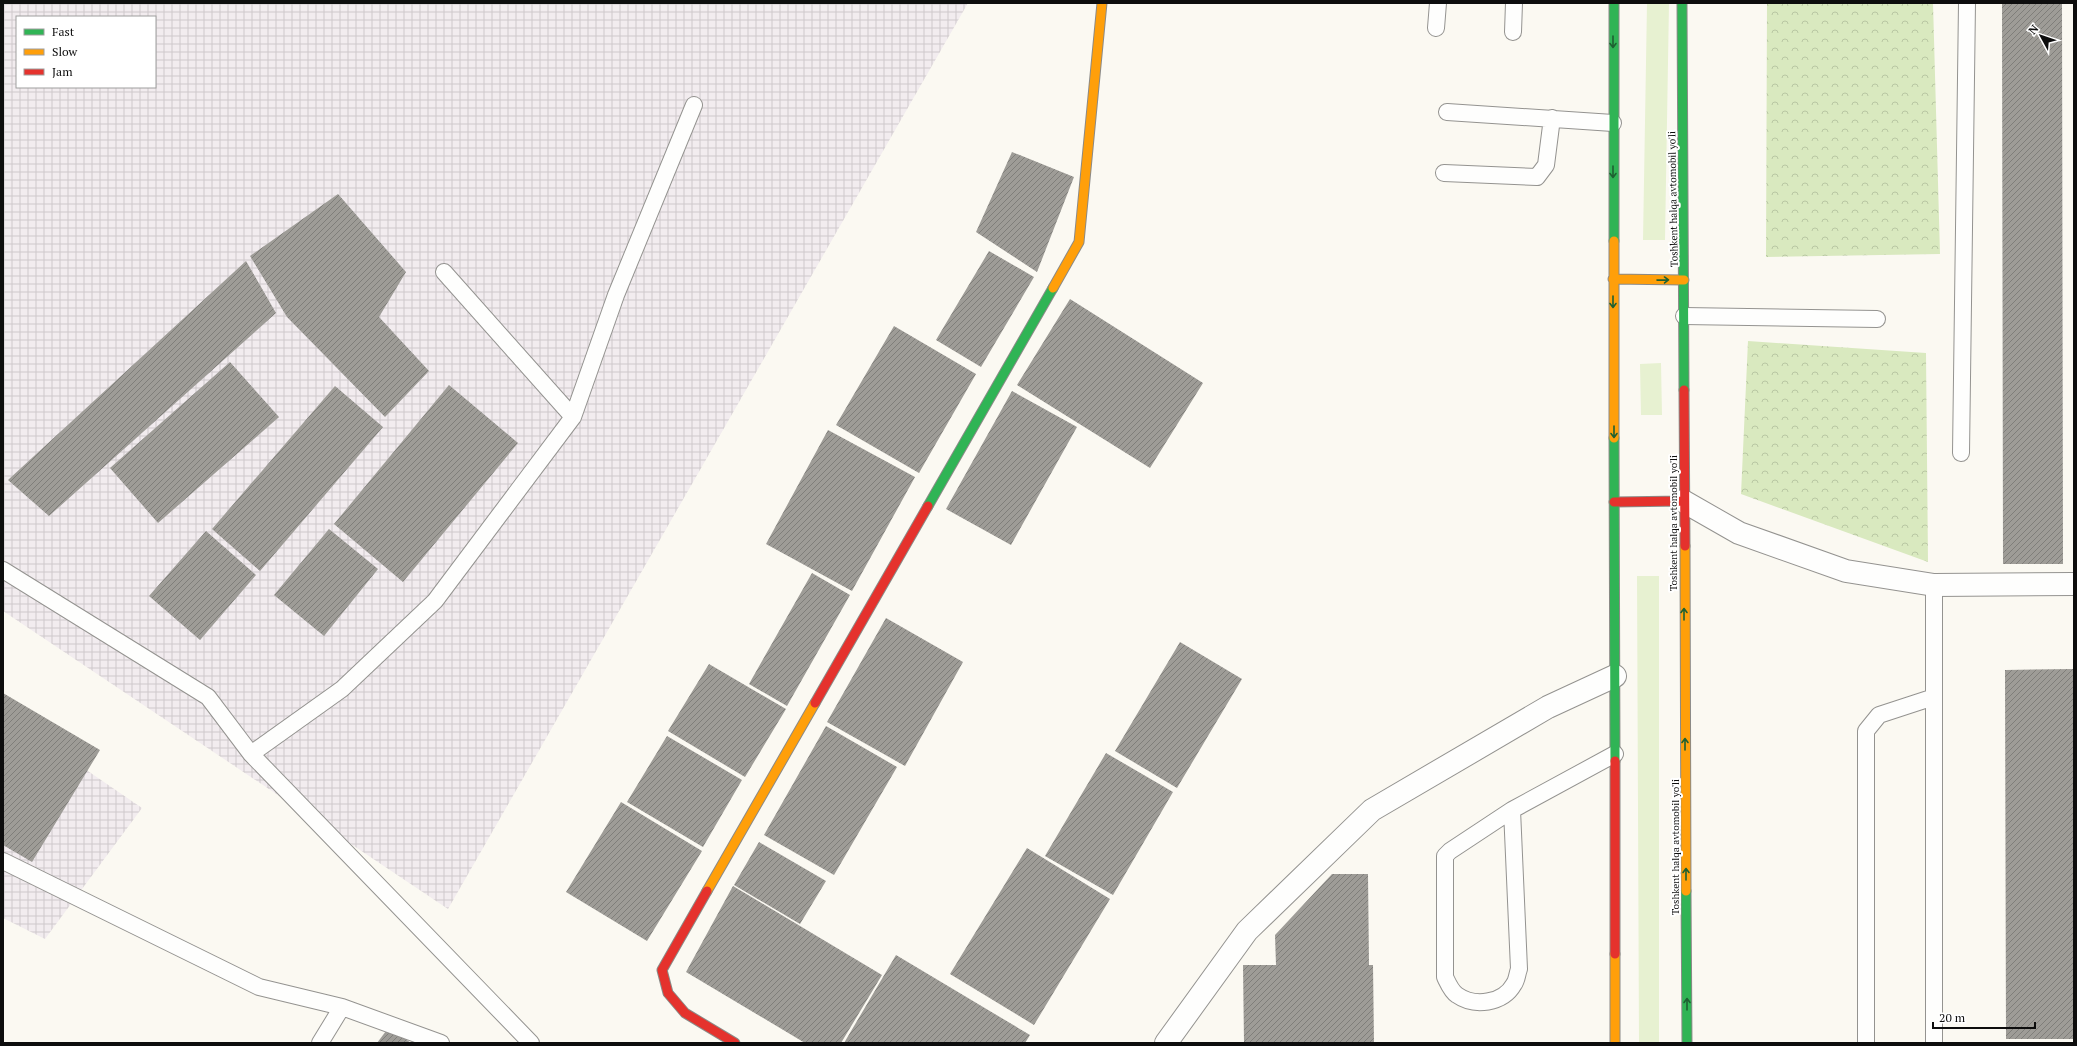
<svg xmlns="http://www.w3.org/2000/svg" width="2077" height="1046" font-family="'PT Serif',serif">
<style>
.industrial{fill:url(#industrial-grid);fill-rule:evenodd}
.grass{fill:#e7f1d1}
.forest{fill:url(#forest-crowns)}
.building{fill:url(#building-hatch)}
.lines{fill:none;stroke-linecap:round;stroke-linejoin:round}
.lane-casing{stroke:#949390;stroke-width:18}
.street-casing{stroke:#949390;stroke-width:24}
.fast-casing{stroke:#8b8a87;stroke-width:11}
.slow-casing{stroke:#8b8a87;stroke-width:11}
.jam-casing{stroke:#8b8a87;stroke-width:11}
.lane{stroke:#fefefd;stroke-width:16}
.street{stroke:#fefefd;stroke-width:22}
.fast{stroke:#30b455;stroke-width:9}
.slow{stroke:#ff9f0a;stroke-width:9}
.jam{stroke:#e5322d;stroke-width:9}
.oneway{stroke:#1e6031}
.labels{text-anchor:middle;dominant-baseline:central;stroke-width:4;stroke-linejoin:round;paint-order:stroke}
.street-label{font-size:10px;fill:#0d0d0d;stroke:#fff}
</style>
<defs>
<pattern id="industrial-grid" width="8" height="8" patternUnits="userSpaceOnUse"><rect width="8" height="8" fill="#f2ecef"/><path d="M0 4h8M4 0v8" fill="none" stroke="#cec9cc"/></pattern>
<pattern id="forest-crowns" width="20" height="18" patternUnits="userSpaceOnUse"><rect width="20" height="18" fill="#d9e9bf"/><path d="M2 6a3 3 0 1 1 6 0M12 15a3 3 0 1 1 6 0" fill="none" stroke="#b9c7a3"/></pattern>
<pattern id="building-hatch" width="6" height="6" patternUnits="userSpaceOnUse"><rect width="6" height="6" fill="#9e9c97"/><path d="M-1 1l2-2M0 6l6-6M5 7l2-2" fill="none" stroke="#7f7e7a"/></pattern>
</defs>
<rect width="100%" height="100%" fill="#fbf9f2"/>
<path class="industrial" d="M3,3H968L448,909L3,611ZM17,17H155V87H17Z
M3,713L142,808L45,939L3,918Z"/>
<path class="grass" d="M1647,3H1669L1665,240H1643Z
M1661,363L1662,415H1641L1640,364Z
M1637,576H1659V1043H1639Z"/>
<path class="forest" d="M1767,3H1933L1940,254L1766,257Z
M1748,341L1926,353L1928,562L1741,494Z"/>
<path class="building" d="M2002,3H2062L2063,564H2003Z
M1012,152L1074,177L1037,272L976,232Z
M338,194L406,272L379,317L429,371L385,417L287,317L250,256Z
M989,251L1034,277L981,367L936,340Z
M246,261L276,313L49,516L8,480Z
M1070,299L1203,383L1150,468L1017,385Z
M894,326L976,374L919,473L836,425Z
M230,362L279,417L158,523L110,468Z
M449,385L518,443L403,582L334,524Z
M335,386L383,427L260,571L212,529Z
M1012,391L1077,427L1011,545L946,509Z
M828,430L915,477L852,591L766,544Z
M329,529L378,569L324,636L274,595Z
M206,531L256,575L200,640L149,596Z
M812,573L850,595L787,706L749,684Z
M886,618L963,662L905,766L827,722Z
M1180,642L1242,679L1177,788L1115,751Z
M709,664L786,709L745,777L668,731Z
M2074,669V1039H2006L2005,670Z
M3,693L100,750L32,862L3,845Z
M826,726L897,767L834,875L764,835Z
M667,736L742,780L703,847L627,802Z
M1106,753L1173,792L1113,895L1045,856Z
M621,802L702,851L647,941L566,892Z
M759,842L826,881L800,924L734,885Z
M1027,848L1110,899L1034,1025L950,974Z
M1332,874H1368L1369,965H1373L1374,1043H1244L1243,965H1276L1275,935Z
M733,886L882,975L841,1043H805L686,972Z
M896,955L1030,1035L1025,1043H844Z
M389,1027L411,1043H377Z"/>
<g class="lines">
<g class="lane-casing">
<path id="lane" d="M1436,28L1438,3
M1513,32L1514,3
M1447,112L1613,123
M1444,173L1537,177L1546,165L1552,118
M444,272L573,417
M1684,316L1877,319
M1961,453L1967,3
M3,570L208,697L251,754L531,1043
M1934,585V1043
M251,754L342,689L435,601L573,417L616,295L694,105
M1512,810L1519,969C1517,974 1517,980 1514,984C1503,1004 1474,1007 1457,995C1451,991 1448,983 1445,977V856L1450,851L1512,810L1615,754
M3,861L259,987L342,1007L441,1043
M320,1043L342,1007
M1866,1043V731L1879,715L1934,697"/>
</g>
<g class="street-casing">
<path id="street" d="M1683,501L1739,533L1846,571L1934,585L2074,584
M1166,1043L1247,931L1372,810L1548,707L1615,676"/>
</g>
<g class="fast-casing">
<path id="fast" d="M1614,3V241
M1682,3L1684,390
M1614,438L1615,761
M928,506L1053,288
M1686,891L1687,1043"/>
</g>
<g class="slow-casing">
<path id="slow" d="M1614,241V438
M1613,279L1684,280
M1053,288L1079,242L1102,3
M1685,546L1686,891
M707,891L815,703
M1615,954V1043"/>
</g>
<g class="jam-casing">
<path id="jam" d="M1684,390L1685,546
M1614,502L1683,501
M815,703L928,506
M1615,761V954
M707,891L662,970L668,993L685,1013L735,1043"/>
</g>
<use href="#lane" class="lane"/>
<use href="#street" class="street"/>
<use href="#fast" class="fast"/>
<use href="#slow" class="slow"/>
<use href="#jam" class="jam"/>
</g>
<defs><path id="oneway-shaft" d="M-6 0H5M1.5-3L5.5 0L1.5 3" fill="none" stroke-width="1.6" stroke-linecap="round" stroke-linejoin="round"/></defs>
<g class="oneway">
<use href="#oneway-shaft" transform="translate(1613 42) rotate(90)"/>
<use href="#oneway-shaft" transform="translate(1613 172) rotate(90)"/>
<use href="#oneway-shaft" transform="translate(1663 280) rotate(-1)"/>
<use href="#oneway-shaft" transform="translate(1613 302) rotate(90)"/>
<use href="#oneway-shaft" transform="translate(1614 432) rotate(90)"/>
<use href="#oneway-shaft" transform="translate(1684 614) rotate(-90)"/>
<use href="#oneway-shaft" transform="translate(1685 744) rotate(-90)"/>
<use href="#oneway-shaft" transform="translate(1686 874) rotate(-90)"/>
<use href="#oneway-shaft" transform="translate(1687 1004) rotate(-90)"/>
</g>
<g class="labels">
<g class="street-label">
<text transform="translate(1673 199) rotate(-91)">Toshkent halqa avtomobil yo'li</text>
<text transform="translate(1673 523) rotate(-90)">Toshkent halqa avtomobil yo'li</text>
<text transform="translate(1675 847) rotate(-90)">Toshkent halqa avtomobil yo'li</text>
</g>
</g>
<rect width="2077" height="1046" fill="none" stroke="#0d0d0d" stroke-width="8"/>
<rect x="16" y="16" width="140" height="72" fill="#ffffff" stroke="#9e9e9e"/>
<rect x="24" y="29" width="20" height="6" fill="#30b455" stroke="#9e9e9e"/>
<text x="52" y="36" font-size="12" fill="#0d0d0d">Fast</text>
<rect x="24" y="49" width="20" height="6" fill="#ff9f0a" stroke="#9e9e9e"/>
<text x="52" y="56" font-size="12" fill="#0d0d0d">Slow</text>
<rect x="24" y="69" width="20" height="6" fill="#e5322d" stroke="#9e9e9e"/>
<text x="52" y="76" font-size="12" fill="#0d0d0d">Jam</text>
<g transform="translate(2041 36) rotate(310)" stroke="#ffffff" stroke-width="3" paint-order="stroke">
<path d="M0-3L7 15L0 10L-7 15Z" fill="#0d0d0d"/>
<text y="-6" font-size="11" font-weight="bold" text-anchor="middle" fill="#0d0d0d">N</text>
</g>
<path d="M1933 1022v6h102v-6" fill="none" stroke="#0d0d0d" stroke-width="2"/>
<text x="1939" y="1022" font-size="12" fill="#0d0d0d" stroke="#ffffff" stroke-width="3" paint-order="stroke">20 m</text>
</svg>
